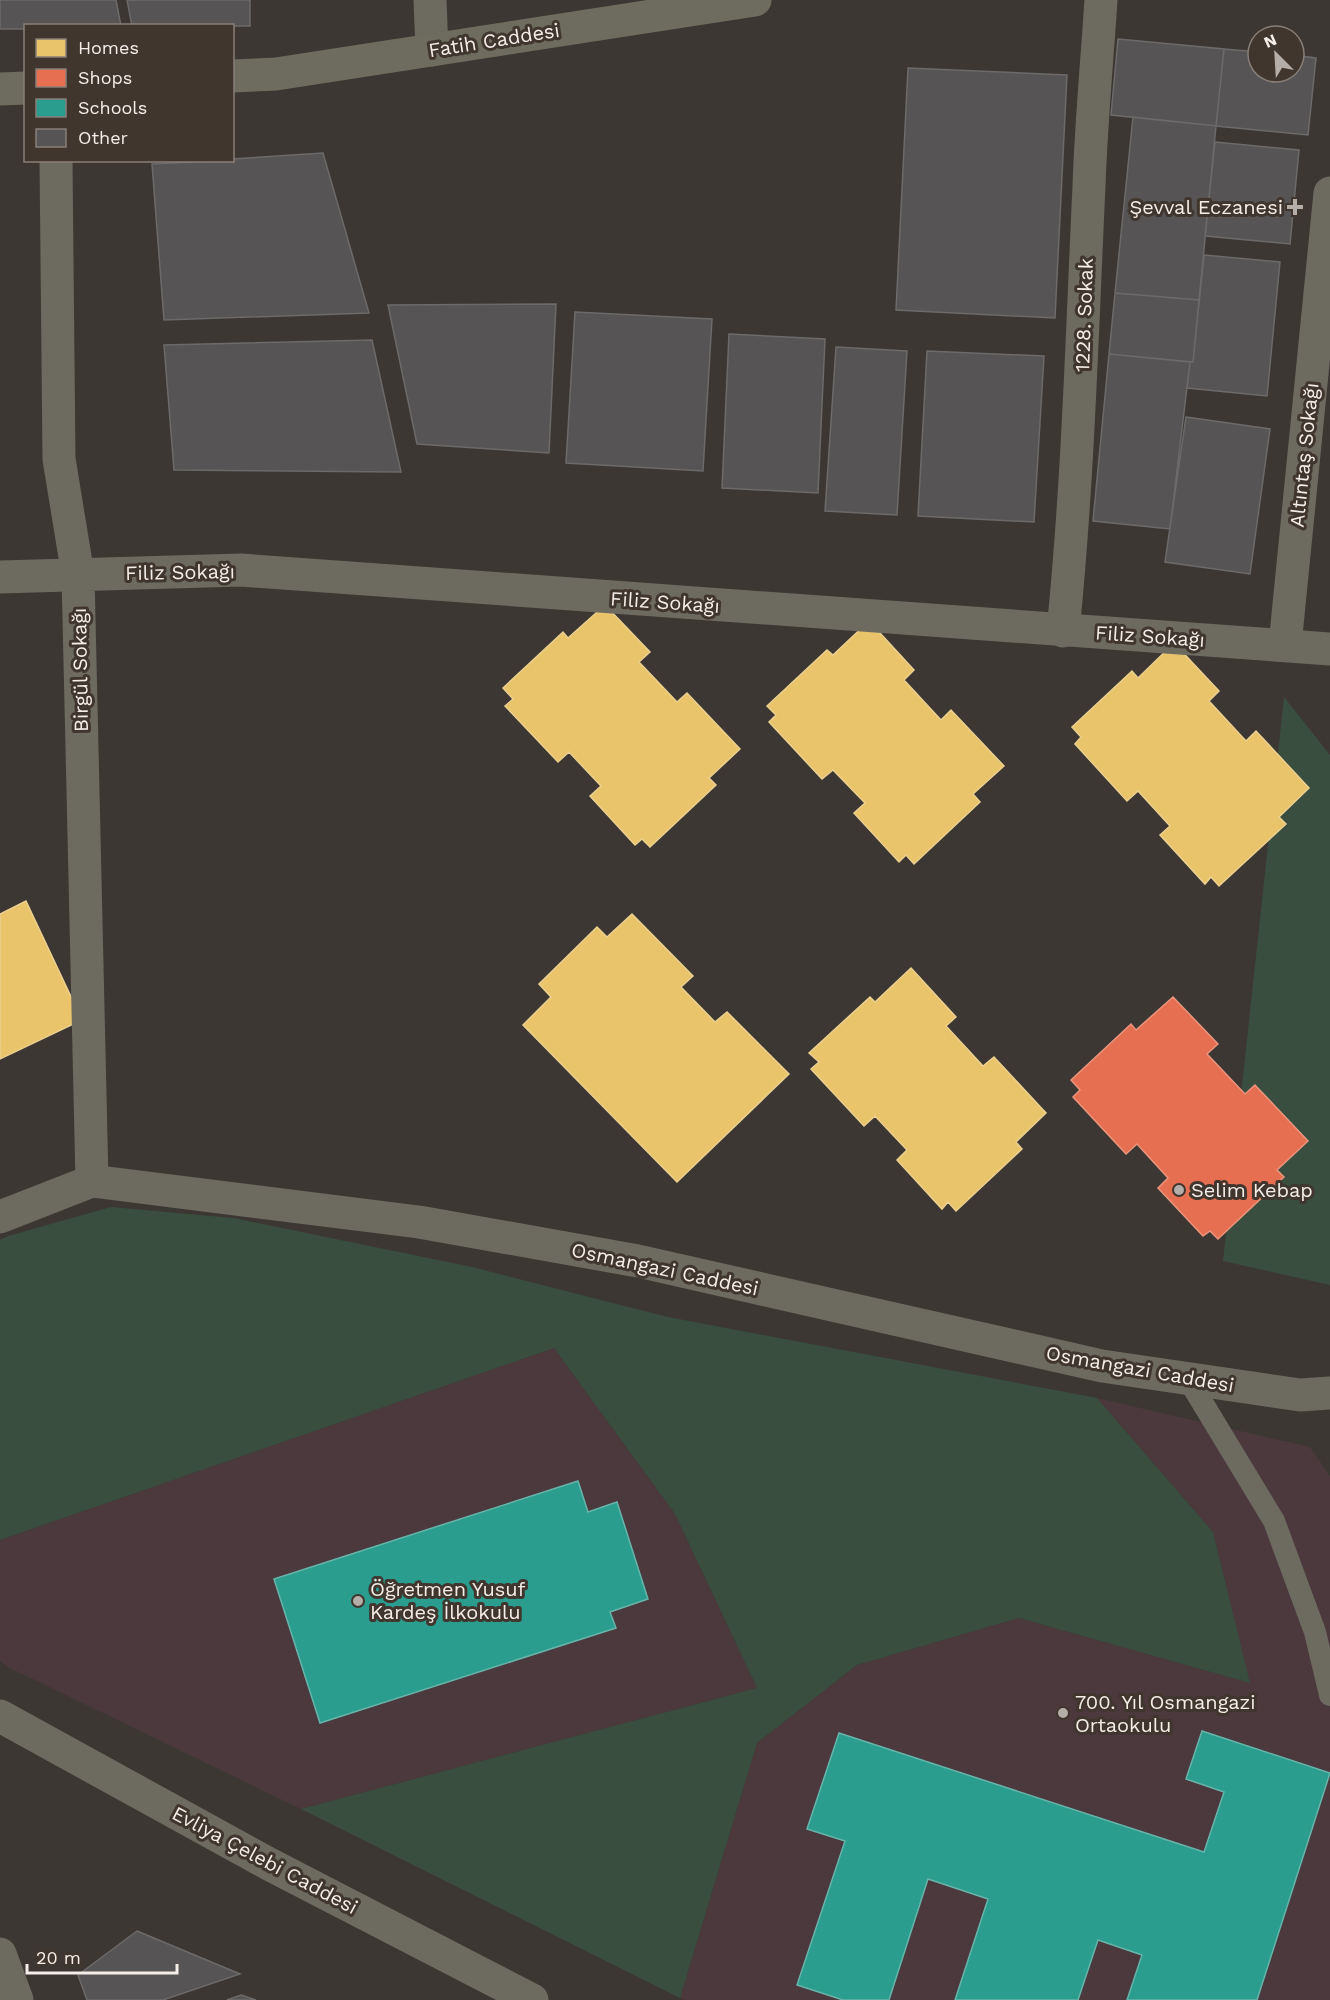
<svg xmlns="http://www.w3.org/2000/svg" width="1330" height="2000" font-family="'Work Sans',sans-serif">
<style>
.education{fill:#4b393e}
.green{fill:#3a4e3f}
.homes{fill:#e9c46a;stroke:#ecd090;stroke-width:1.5}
.shops{fill:#e76f51;stroke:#eb957e;stroke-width:1.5}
.schools{fill:#2a9d8f;stroke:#67b5aa;stroke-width:1.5}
.building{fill:#565454;stroke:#6c6a6a;stroke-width:1.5}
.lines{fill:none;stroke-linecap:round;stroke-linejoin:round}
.service{stroke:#6d6a60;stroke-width:22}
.minor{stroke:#6d6a60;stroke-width:33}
.tertiary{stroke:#6d6a60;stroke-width:33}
.secondary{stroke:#6d6c5e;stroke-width:33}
.poi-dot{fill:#b4ada8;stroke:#40362e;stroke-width:2}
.labels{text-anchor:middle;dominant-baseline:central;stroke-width:6;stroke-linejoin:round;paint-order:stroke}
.street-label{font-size:20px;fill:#f4ede8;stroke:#40362e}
.poi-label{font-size:20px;fill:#f4ede8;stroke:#40362e;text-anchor:start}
</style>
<rect width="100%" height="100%" fill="#3c3732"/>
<path class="education" d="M554,1348L675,1514L757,1688L301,1809L8,1667L0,1661V1540Z
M1097,1398L1310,1447L1330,1476V2000H684L680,1998L757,1743L857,1665L1019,1618L1250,1683L1213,1532Z"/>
<path class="green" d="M1284,697L1330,755V1285L1223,1261Z
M111,1207L233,1218L472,1267L668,1317L1097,1398L1213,1532L1250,1683L1019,1618L857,1665L757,1743L680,1998L301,1809L757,1688L675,1514L554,1348L0,1540V1240L8,1236Z"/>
<path class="homes" d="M605,605L650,652L639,662L677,702L687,693L740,749L709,778L716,785L650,847L642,839L635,845L590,796L601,786L569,752L558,762L505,706L513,699L503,688L563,632L568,638Z
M869,621L914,670L904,680L941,720L951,710L1004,766L973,794L980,802L914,864L906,855L899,862L854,813L865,803L833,770L822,779L769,722L776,715L767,706L827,650L833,655Z
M1174,643L1219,691L1209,701L1246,741L1256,731L1309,788L1279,817L1286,824L1219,886L1211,877L1205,884L1160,835L1170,826L1138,791L1127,801L1075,744L1081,737L1072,727L1132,671L1138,678Z
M26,901L82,1020L0,1059V914Z
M632,914L693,976L681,987L715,1022L727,1012L789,1074L677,1182L523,1025L551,997L539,984L597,927L607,937Z
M911,968L956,1017L946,1026L983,1066L994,1057L1046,1113L1016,1142L1022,1149L956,1211L948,1202L942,1209L897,1160L907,1150L875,1116L864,1126L811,1069L819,1062L809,1053L870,997L875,1002Z"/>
<path class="shops" d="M1173,997L1218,1044L1207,1054L1245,1094L1255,1085L1308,1141L1277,1170L1284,1177L1218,1239L1210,1231L1203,1236L1158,1188L1168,1178L1137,1144L1126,1154L1073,1097L1080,1090L1071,1080L1131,1024L1136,1030Z"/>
<path class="schools" d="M578,1481L588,1512L617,1502L648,1599L610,1612L616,1628L320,1723L274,1579Z
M1202,1731L1330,1773L1257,2000H1127L1142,1955L1098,1940L1078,2000H955L988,1899L928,1879L889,2000H843L797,1985L845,1841L807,1829L839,1733L1204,1852L1224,1792L1186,1779Z"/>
<path class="building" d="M0,0H116L121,26H26V29H0Z
M127,0H250V26H132Z
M1118,39L1224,49L1216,126L1111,115Z
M1224,49L1258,52V72H1294V55L1316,58L1308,135L1216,126Z
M908,68L1067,75L1055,318L896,310Z
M1133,117L1216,126L1199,300L1115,293Z
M1215,142L1299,150L1290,244L1205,236Z
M323,153L369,313L164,320L152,164L232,160V159Z
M1204,255L1280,262L1267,396L1187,388L1190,362H1193Z
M1115,293L1199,300L1193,362L1109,354Z
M556,304L549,453L417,444L388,305Z
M575,312L712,319L703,471L566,463Z
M729,334L825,339L818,493L722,488Z
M372,340L401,472L174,470L164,345Z
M836,347L907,351L897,515L825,511Z
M927,351L1044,356L1034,522L918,516Z
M1109,354L1190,362L1170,529L1093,521Z
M1186,417L1270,429L1250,574L1165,562Z
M137,1931L240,1974L163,2000H87L78,1975Z
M241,1995L256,2000H227Z"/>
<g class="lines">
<path class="service" d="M1188,1379L1274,1521L1315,1632L1330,1695"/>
<path class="minor" d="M430,0L432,50
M56,160L59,459L78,575L92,1181
M0,577L241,570L1330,649
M1063,631C1078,483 1082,334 1089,186C1091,124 1097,62 1101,0
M1285,645L1330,193
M0,1217L92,1181L419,1222L638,1261L1102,1366L1300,1395L1330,1393
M0,1954L17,2000"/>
<path class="tertiary" d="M0,1716L269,1864L532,2000"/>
<path class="secondary" d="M232,76L276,74L755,0
M0,89L26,88"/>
</g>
<g class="poi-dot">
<path d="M1292 198h6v6h6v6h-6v6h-6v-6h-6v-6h6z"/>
<circle cx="1179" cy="1190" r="6"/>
<circle cx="358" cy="1601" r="6"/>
<circle cx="1063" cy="1713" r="6"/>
</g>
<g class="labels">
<g class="street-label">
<text transform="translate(494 40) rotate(-9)">Fatih Caddesi</text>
<text transform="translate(1084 315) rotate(-88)">1228. Sokak</text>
<text transform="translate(1304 455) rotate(-84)">Altıntaş Sokağı</text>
<text transform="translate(180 572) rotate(-1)">Filiz Sokağı</text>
<text transform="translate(665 602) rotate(4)">Filiz Sokağı</text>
<text transform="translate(1150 636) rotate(4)">Filiz Sokağı</text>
<text transform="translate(80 670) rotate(-91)">Birgül Sokağı</text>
<text transform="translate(665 1269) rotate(12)">Osmangazi Caddesi</text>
<text transform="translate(1140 1369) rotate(10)">Osmangazi Caddesi</text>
<text transform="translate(265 1860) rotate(28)">Evliya Çelebi Caddesi</text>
</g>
<g class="poi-label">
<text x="1283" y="207" text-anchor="end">Şevval Eczanesi</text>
<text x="1191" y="1190">Selim Kebap</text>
<text x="370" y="1589">Öğretmen Yusuf<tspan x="370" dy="23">Kardeş İlkokulu</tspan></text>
<text x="1075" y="1702">700. Yıl Osmangazi<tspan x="1075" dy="23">Ortaokulu</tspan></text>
</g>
</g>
<rect x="24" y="24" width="210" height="138" fill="#40362e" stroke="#887f78" stroke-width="1.5"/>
<rect x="36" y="39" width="30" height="18" fill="#e9c46a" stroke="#887f78" stroke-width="1.5"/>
<text x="78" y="54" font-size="18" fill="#f4ede8">Homes</text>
<rect x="36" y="69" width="30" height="18" fill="#e76f51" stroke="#887f78" stroke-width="1.5"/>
<text x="78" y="84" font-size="18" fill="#f4ede8">Shops</text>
<rect x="36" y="99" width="30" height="18" fill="#2a9d8f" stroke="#887f78" stroke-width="1.5"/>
<text x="78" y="114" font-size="18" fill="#f4ede8">Schools</text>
<rect x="36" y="129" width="30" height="18" fill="#565454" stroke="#887f78" stroke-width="1.5"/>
<text x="78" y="144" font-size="18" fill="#f4ede8">Other</text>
<g transform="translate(1276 54) rotate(336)"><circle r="28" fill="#40362e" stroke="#887f78" stroke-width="1.5"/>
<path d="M0-4.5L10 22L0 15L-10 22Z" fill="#b4ada8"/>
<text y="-9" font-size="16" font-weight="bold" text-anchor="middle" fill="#f4ede8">N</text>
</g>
<path d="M27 1964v9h150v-9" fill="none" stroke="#f4ede8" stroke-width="3"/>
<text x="36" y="1964" font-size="18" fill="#f4ede8" stroke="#40362e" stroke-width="4.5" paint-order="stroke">20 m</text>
</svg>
